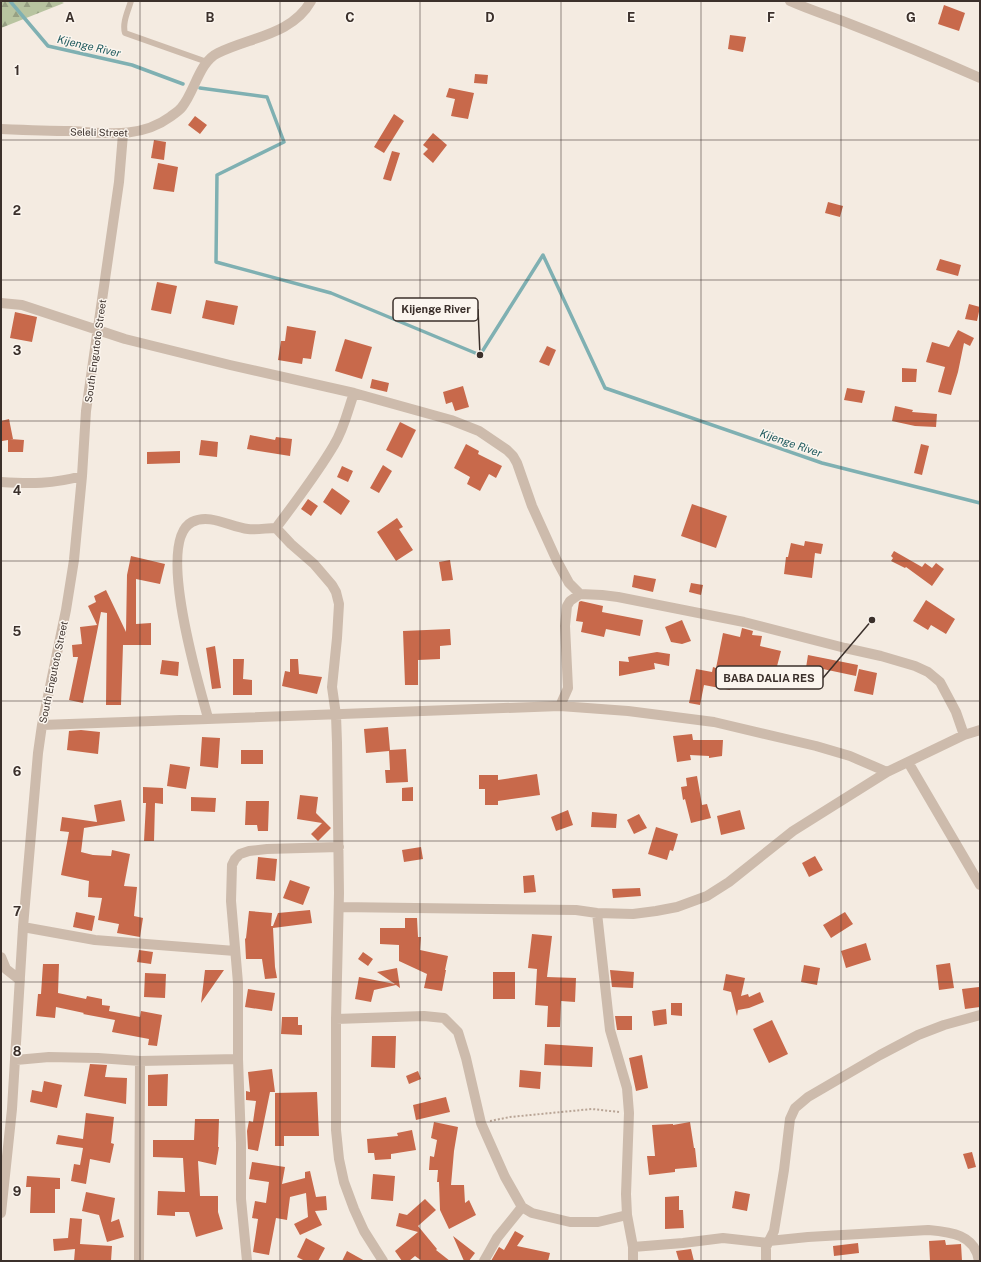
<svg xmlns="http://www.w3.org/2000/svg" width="981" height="1262" font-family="'Public Sans',sans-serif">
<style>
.forest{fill:url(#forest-firs)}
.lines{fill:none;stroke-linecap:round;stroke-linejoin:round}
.stream{stroke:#7fb0b2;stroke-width:3.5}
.building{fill:#c8694b}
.path{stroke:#b9a596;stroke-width:2;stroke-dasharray:2 2;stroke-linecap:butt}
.service{stroke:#cdbbac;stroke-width:6}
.minor{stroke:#cdbbac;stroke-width:10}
.grid{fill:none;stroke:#3b302b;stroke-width:1;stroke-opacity:0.55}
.labels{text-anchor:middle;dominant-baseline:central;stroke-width:3;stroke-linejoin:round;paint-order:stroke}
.street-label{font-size:10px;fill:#3b302b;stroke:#fbf5ee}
.water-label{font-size:11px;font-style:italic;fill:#1f5a5e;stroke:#fbf5ee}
.grid-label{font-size:13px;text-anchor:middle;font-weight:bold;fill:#3b302b;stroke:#fbf5ee;stroke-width:3;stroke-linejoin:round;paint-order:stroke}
.leader{fill:none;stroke:#3b302b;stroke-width:1.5}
.callout-dot{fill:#3b302b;stroke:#fbf5ee;stroke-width:1.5}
.callout{fill:#fbf5ee;stroke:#3b302b;stroke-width:1.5}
.callout-label{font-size:11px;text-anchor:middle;font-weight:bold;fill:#3b302b}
</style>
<defs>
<pattern id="forest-firs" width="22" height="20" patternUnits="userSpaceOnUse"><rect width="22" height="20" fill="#b8c4a0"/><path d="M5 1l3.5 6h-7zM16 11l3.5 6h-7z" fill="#97a083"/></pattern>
</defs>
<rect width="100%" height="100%" fill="#f4ebe1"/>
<path class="forest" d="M1,1H60L64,3L1,28Z"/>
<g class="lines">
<path class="stream" d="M10,1L48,46L132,65L183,84
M200,88L267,97L284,142L217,175L216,262L331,293L480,355L543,255L605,388L822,463L980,503"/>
</g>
<path class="building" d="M944,5L965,13L959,31L938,24Z
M730,35L746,37L743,52L728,49Z
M475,74L488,75L487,84L474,83Z
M449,88L474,93L468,119L451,116L455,99L446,97Z
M394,114L404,121L384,153L374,147Z
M195,116L207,125L200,134L188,125Z
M433,133L447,145L433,163L423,154L428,149L423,145Z
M154,140L166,142L164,160L151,158Z
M392,151L400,153L391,181L383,179Z
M158,163L178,167L174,192L153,189Z
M828,202L843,206L840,217L825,213Z
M940,259L961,265L958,276L936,270Z
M157,282L177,286L171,314L151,310Z
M206,300L238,306L234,325L202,318Z
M969,304L980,307L977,321L965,319Z
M15,312L37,317L32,342L10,338Z
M287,326L316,331L311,359L303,358L302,364L278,360L281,341H285Z
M958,330L974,338L970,346L964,343L958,372L951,395L938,392L945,367L926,362L932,342L949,347Z
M345,339L372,347L362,379L335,371Z
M547,346L556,350L549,366L539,362Z
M902,368L917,369L916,382H902Z
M372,379L389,383L387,392L370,388Z
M463,386L469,407L455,411L452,402L446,404L443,392Z
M847,388L865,391L862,403L844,400Z
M895,406L913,410L912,412L937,414L936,427L915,426L892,421Z
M9,419L13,439H10L24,440L23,452H8V440L2,441L1,435V421Z
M400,422L416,430L402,458L386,450Z
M250,435L275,440L276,437L292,439L290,456L247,449Z
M201,440L218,442L217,457L199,455Z
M466,444L479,451L478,454L502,466L496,478L489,474L480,491L467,484L470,477L454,468Z
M921,444L929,446L922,475L914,473Z
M180,451V463L147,464V452Z
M383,465L392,471L379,493L370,488Z
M342,466L353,471L348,482L337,477Z
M332,488L350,501L341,515L323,502Z
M308,499L318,506L311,516L301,509Z
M692,504L727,516L716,548L681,536Z
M397,518L403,527L399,529L413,550L396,561L377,532Z
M805,541L823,544L821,554L815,553L812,578L784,574L786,557H788L791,543L804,546Z
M894,551L922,567L925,563L932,568L936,563L944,569L932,586L906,567L905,568L891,561L893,558L891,556Z
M131,556L165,564L160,584L136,579V624L151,623V645H123L121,705H106L107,613L101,612L83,703L69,700L78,657H73L72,645L82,644L80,627L97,625L88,606L96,602L94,596L106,590L126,632L127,575Z
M450,560L453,580L442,581L439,562Z
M634,575L656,579L653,592L632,587Z
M691,583L703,585L701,595L689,592Z
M926,600L955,619L946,634L931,625L928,630L913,621Z
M581,601L603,606L602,612L643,620L640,636L606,629L604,637L581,632L583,622L576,621L579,602Z
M682,620L691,641L682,644L671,642L665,627Z
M742,628L753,631L752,635L762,636L760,646L781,651L776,670L805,674L808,655L858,665L856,676L823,669L820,686L774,678L773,686L754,682L756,676L734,673L730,690L704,685L700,705L689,703L696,669L712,672L713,667L716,668L723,633L740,637Z
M450,629L451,645L440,646V659L418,660V685H405L403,631Z
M215,646L221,688L212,689L206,648Z
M657,652L670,654L669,666L654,663L655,669L619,676V661L629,662L628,657Z
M233,659H244L243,679L252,680V695H233Z
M290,659H298L299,674L322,677L317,694L282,686L285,671L290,672Z
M162,660L179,662L178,676L160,674Z
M859,669L877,673L873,695L854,691Z
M388,727L390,750L406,749L408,782L386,783L385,770H390L389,751L366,753L364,729Z
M81,730L100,732L98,754L67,750L69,731Z
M692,734L693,740H723L722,756L709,758V756L690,755L691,760L677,762L673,736Z
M202,737L220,738L218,768L200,766Z
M241,750H263V764H241Z
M170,764L190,767L186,789L167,786Z
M537,774L540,795L498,801V805H485V789H479V775H498V780Z
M697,776L702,805L707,804L711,818L691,823L685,799L683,800L681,787L687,786L686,778Z
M143,787L163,788V804L155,803L154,841H144L146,803H143Z
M413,787V801H402V788Z
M300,795L318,797L316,813L331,828L318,841L311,834L322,823L297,819Z
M191,797L216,798L215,812L191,811Z
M121,800L125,821L84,828L81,852L93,855L111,856L112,850L130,854L124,886L137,887L134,916L143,918L140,937L117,933L119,924L98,920L102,898L88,897L89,881L61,875L69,832L60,831L62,817L97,822L94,805Z
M246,801H269L268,831H258L257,825H245Z
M568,810L573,825L556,831L551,817Z
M740,810L745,829L721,835L717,816Z
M592,812L617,814L616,828L591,827Z
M639,814L647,828L634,834L627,820Z
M656,827L678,834L673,851L670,850L667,860L648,854Z
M421,847L423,859L404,862L402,850Z
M815,856L823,870L809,877L802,863Z
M258,857L277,859L275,881L256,879Z
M534,875L536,892L524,893L523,876Z
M290,880L310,887L303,905L283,898Z
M640,888L641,896L613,898L612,889Z
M310,910L312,923L273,928L275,967L277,978L265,979L262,959H246L245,939L246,938L249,911L272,913L271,926H273L278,913Z
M76,912L95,916L92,931L73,927Z
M845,912L853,924L831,938L823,925Z
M405,918H417L418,937H421L420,950L448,956L445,970H446L442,991L424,988L427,974L399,961V945L380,944V928H405Z
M532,934L552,936L547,977L576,978L575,1002L561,1001L560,1027H547L548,1006L535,1005L537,969L528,968Z
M866,943L871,960L846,968L841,951Z
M139,950L153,952L151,964L137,962Z
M363,952L373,959L368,966L358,959Z
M950,963L954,988L939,990L936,965Z
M43,964H59L58,993L86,999L87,996L102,999V1005L110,1006L109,1011L140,1017L141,1011L162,1015L157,1046L148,1045L149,1039L112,1032L115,1020L83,1014L84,1013L56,1007L55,1018L36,1016L38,994H41Z
M804,965L820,968L817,985L801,982Z
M397,968L400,988L396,985L374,990L371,1002L355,999L359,977L395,984L377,972Z
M205,970H224L201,1003Z
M610,970L634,972L633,988L612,987Z
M493,972H515V999H493Z
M145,973L166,974L165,998L144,997Z
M726,974L745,978L741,996L748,994L749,997L760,992L764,1002L749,1008L738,1010L737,1016L731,992L723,990Z
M979,987L980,1007L965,1009L962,989Z
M248,989L275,993L272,1011L245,1007Z
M671,1003H682V1016L671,1015Z
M666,1009L667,1024L654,1026L652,1011Z
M615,1016H632V1030H617Z
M282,1017H298V1025H302V1035L281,1034Z
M772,1020L788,1054L769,1063L753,1029Z
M372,1036H396L395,1068L371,1067Z
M545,1044L593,1047L592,1067L544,1065Z
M642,1055L648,1088L636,1091L629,1058Z
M90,1064L107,1065L105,1077L127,1078L126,1104L84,1096Z
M272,1069L275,1092H270L258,1151L248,1149L247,1131L249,1121L253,1122L256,1101L246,1100V1091L250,1092L248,1072Z
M520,1070L541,1072L540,1089L519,1087Z
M418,1071L421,1079L409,1084L406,1076Z
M168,1074L167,1106H148V1075Z
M44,1081L62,1085L57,1108L30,1102L32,1090L42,1092Z
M317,1092L319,1136H284V1146H275V1093Z
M446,1097L450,1112L416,1120L413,1105Z
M86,1113L114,1117L111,1143L114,1144L110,1163L90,1159L86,1184L71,1181L74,1164L80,1165L83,1148L56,1144L58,1135L83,1139Z
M195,1119H219L218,1147H219L216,1165L198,1161L200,1196H218V1212L223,1229L196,1237L189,1212H175V1216L157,1215L158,1191L185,1192L183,1158L153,1157V1140H194Z
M434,1122L458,1127L454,1151L451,1185H464L465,1203L469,1200L476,1215L449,1229L440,1210L439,1182H437L438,1170H429L430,1156L434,1157L437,1140L431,1138Z
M690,1122L694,1148H695L697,1167L675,1169V1172L649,1175L647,1156H655L652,1125L673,1124V1125Z
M412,1130L416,1150L391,1154V1159L375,1160L374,1153H368L367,1139L398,1136L397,1133Z
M972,1152L976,1167L968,1169L963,1154Z
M252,1162L285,1167L282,1184L305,1178V1172L310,1171L316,1197L326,1196L327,1210L315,1211L322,1225L300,1235L294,1224L308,1217L306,1193L290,1197L287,1220L276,1218L269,1255L253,1252L258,1219L252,1218L255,1201L266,1203L269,1182L249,1179Z
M373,1174L395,1176L393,1201L371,1199Z
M27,1176L60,1178V1189H55V1213H30L31,1187H26Z
M735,1191L750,1194L747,1211L732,1208Z
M86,1192L115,1198L111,1222L119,1219L124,1237L107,1242L99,1215L82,1211Z
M679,1196V1210H683L684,1228L665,1229V1197Z
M425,1199L436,1210L418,1226L437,1249L436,1250L450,1261H422L415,1256L409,1261H402L395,1251L418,1232L396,1226L399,1213L407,1215Z
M70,1218L82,1219L80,1244L112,1246L111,1261H74L75,1249L54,1251L53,1239L68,1238Z
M515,1231L524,1236L517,1246L550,1253L548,1261H491L499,1247L504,1250Z
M453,1236L475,1253L469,1261H464Z
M306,1238L325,1248L318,1261H305L297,1257Z
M945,1240L946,1245L961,1244L962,1261H930L929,1241Z
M858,1243L859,1253L834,1256L833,1246Z
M691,1249L694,1261H679L676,1251Z
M347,1251L365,1261H342Z"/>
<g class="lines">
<path class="path" d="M490,1121L510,1117L592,1109L619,1112"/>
<path class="service" d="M131,1C128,11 122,23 125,33L207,62"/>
<path class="minor" d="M790,1C810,10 830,16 850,24C894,41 937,59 980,78
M1,129C24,130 47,131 71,131C105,133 140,139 170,117C174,114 179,111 182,107C195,91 199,62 218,53C250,37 292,35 311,1
M1,303L22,305L125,339L230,365L354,393L451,420L479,431L507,450L513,456L517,463L532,506L557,561L569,583L580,594L602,595L618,597L744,622L845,648L881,656L915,666L928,672L940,682L956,712L964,735
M1,482C30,484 53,484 82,476
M276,528L291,544L314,564L332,585L336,592L339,604L337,638L332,687L336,715L337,743L339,893L336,1019V1130L339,1159L344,1182L354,1209L364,1231L383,1261
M560,706L568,688L565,626L567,606L570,601L580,594
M208,718C199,685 155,541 192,522C210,513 230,527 248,529C257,530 267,528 276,528C296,501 317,474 334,445C344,429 348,410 354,393
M42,725L560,706L628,711L714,722L816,746L850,756L887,772
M908,762L980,885
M339,907L576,910L597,913L633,914L656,911L677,907L707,896L729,882L793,831L887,772L964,735L980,730
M597,913L610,1030L627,1088L629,1113L626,1194L627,1215L633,1247V1261
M23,927L95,940L235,951
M1,957L6,969L20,980
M336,1019L424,1016L444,1018L458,1032L466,1058L481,1123L505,1177L522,1207L532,1213L570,1222H598L627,1215
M16,1060L49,1057L98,1058L140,1061L238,1059
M1,1213L12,1109L23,927L38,753L42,725L66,610L74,560L82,476L86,411L119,182L123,134
M769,1241L808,1237L928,1230C950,1232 975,1234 979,1261
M633,1247L683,1243L723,1238L768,1243
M139,1261L140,1061
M247,1261L241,1199V1143L238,1059V983L231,901L232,865L235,859L240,854L249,851L267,849L339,847
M484,1261L497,1238L522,1207
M766,1261V1247L774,1231L784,1170L790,1119L795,1108L808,1097L880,1055L918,1035L944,1025L980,1015"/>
</g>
<path class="grid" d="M140,1V1261M280,1V1261M420,1V1261M561,1V1261M701,1V1261M841,1V1261M1,140H980M1,280H980M1,421H980M1,561H980M1,701H980M1,841H980M1,982H980M1,1122H980"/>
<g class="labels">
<g class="street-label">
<text transform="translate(99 132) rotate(1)">Seleli Street</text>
<text transform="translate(95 351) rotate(-82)">South Engutoto Street</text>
<text transform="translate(53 672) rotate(-78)">South Engutoto Street</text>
</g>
<g class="water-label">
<text transform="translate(89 46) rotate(13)">Kijenge River</text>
<text transform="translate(791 443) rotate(19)">Kijenge River</text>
</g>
</g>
<g class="grid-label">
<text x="70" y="22">A</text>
<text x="210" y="22">B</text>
<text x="350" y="22">C</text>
<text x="490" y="22">D</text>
<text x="631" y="22">E</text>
<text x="771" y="22">F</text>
<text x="911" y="22">G</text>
<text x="17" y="75">1</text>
<text x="17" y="215">2</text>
<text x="17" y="355">3</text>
<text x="17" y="495">4</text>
<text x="17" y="636">5</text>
<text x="17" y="776">6</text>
<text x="17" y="916">7</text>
<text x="17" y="1056">8</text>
<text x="17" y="1196">9</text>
</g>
<path class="leader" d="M480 355L478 309M872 620L823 678"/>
<g class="callout-dot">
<circle cx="480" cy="355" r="4"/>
<circle cx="872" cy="620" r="4"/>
</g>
<g class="callout">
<rect x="393" y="298" width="85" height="23" rx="4"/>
<rect x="716" y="666" width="107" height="23" rx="4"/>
</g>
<g class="callout-label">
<text x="436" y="313">Kijenge River</text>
<text x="769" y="682">BABA DALIA RES</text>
</g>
<rect width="981" height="1262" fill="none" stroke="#3b302b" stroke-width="4"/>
</svg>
